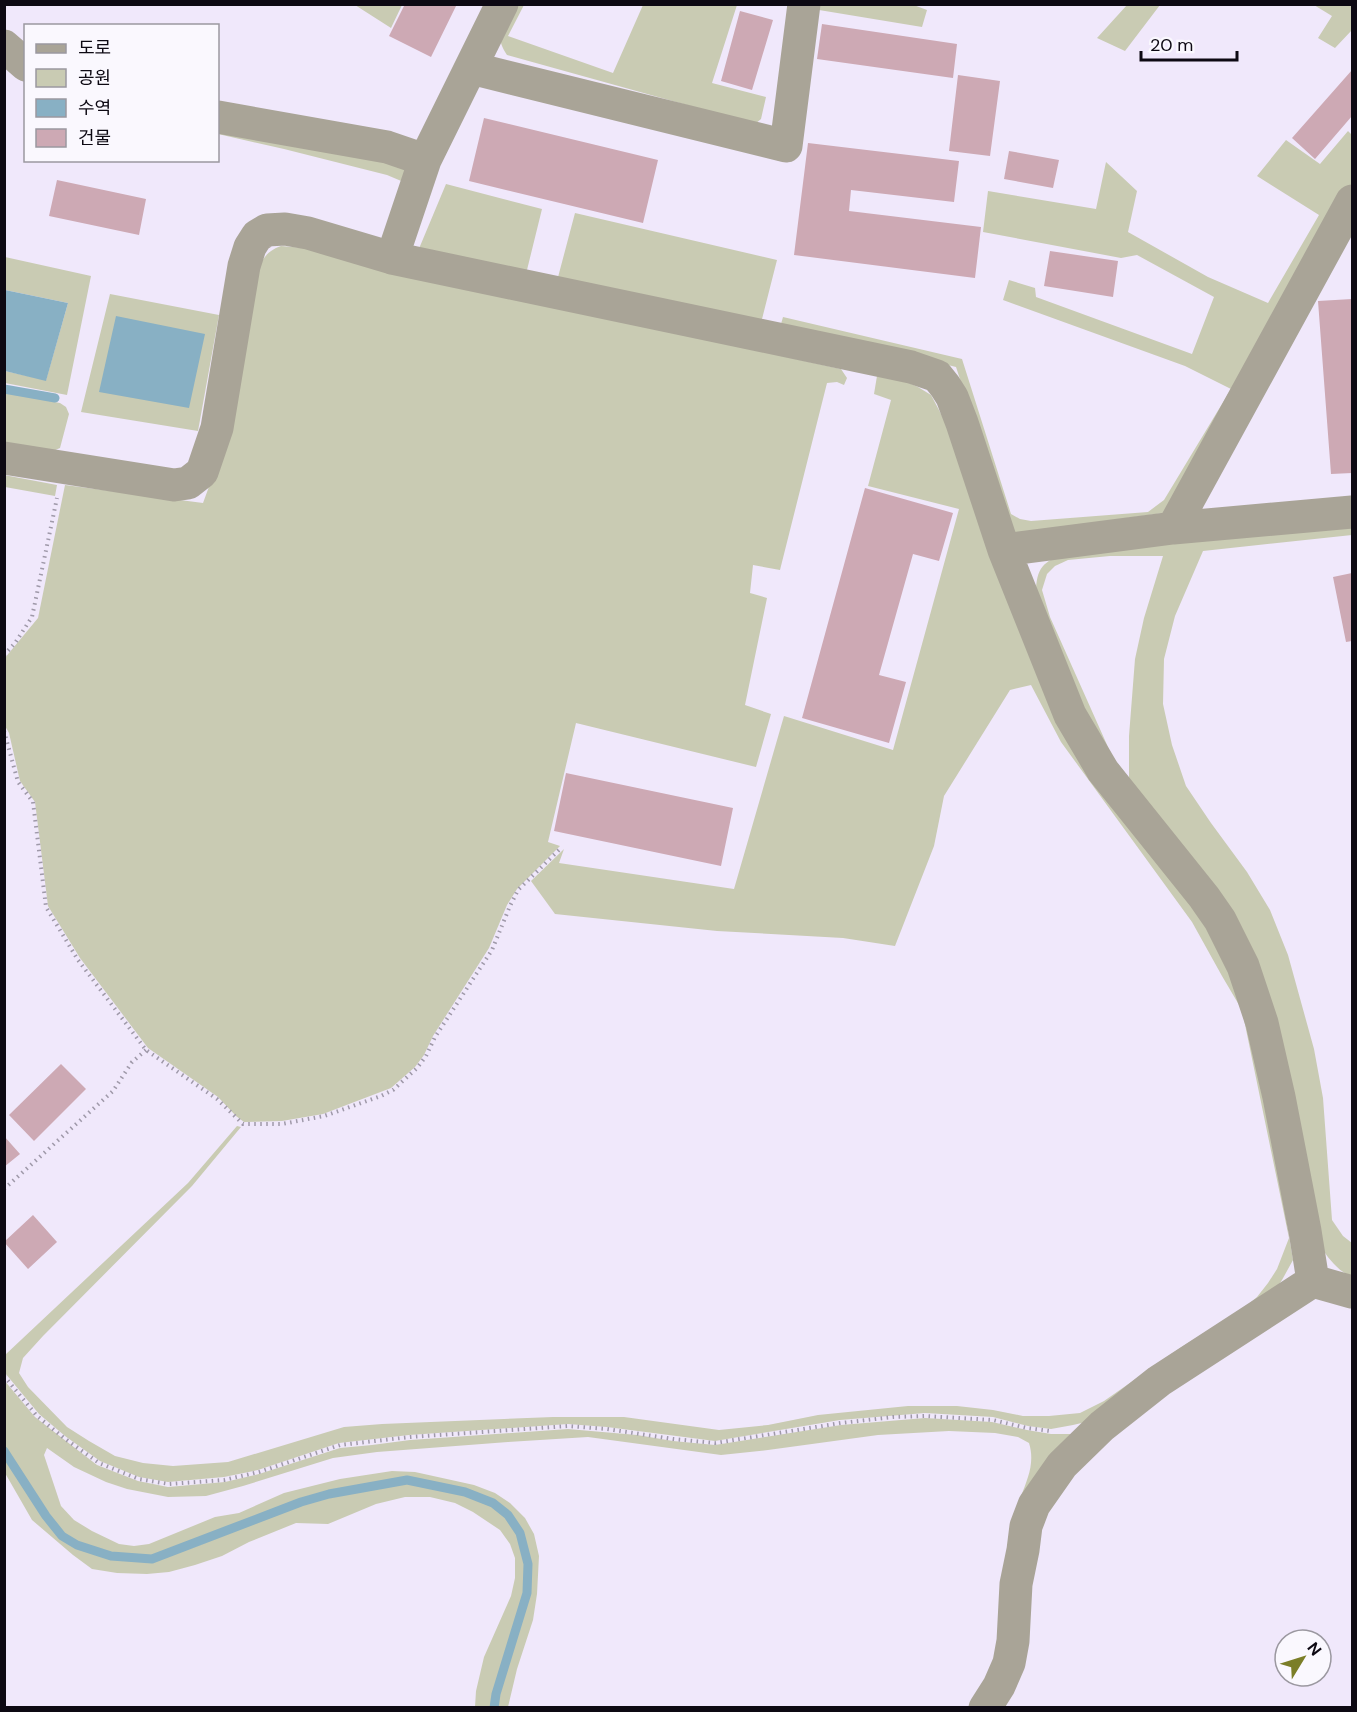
<svg xmlns="http://www.w3.org/2000/svg" width="1357" height="1712" font-family="'DM Sans','Noto Sans KR',sans-serif">
<style>
.green{fill:#c9cbb3;fill-rule:evenodd}
.water{fill:#88b0c4}
.lines{fill:none;stroke-linecap:round;stroke-linejoin:round}
.stream{stroke:#88b0c4;stroke-width:9}
.building{fill:#cda9b4}
.path{stroke:#9f99a9;stroke-width:4;stroke-dasharray:1.5 4.5;stroke-linecap:butt}
.minor{stroke:#a9a497;stroke-width:33}
</style>
<rect width="100%" height="100%" fill="#f0e8fb"/>
<path class="green" d="M911,4L927,10L922,27L819,10L814,5Z
M355,5H402L391,28Z
M513,5H524L508,36L613,73L643,5H737L712,83L766,97L761,119L755,124L507,55C493,35 503,24 513,5Z
M1127,5H1160L1125,51L1097,38Z
M1314,5H1352V30L1335,48L1318,38L1332,16Z
M218,123L414,165L406,183L387,175L284,149L218,134Z
M1348,131L1352,135V185L1171,512L1011,534L956,367L781,324L783,317L962,359L1011,514L1020,519L1031,521L1148,512L1164,500L1231,389L1185,366L1003,300L1009,280L1035,288L1036,297L1192,354L1214,297L1137,255L1121,258L983,232L988,191L1096,209L1106,162L1137,191L1128,232L1208,277L1268,303L1319,215L1257,176L1286,140L1320,164Z
M446,184L542,209L526,274L418,251Z
M575,213L777,260L760,327L557,281Z
M281,246L305,248L419,276L841,369L847,378L844,385L837,382L827,383L780,570L753,565L750,593L767,598L745,705L771,714L756,767L576,723L548,842L560,846L517,889L507,905L489,948L433,1036L424,1055L415,1067L391,1088L323,1114L282,1121L244,1122L236,1116L218,1097L148,1048L80,958L48,906L35,802L20,781L9,733L5,726L4,659L38,618L65,485L203,503L214,473L257,271C263,258 267,251 281,246Z
M5,257L91,276L67,395L5,383V371L46,380L68,303L5,290Z
M110,294L219,315L198,431L81,412Z
M877,376L900,379L918,387L931,395L948,427L1015,609L1204,913L1254,1018L1293,1260L1282,1280L1269,1299L1090,1421L1073,1425L1051,1429L1028,1426L993,1417L925,1413L840,1420L715,1441L607,1427L568,1424L409,1435L339,1443L258,1470L224,1477L168,1482L139,1477L100,1461L65,1436L39,1414L5,1373V1355L188,1183L237,1126L241,1127L192,1186L43,1336L23,1358L19,1373L28,1387L67,1427L89,1441L115,1456L143,1463L173,1466L228,1462L344,1427L382,1424L553,1417H624L719,1430L768,1425L818,1415L908,1406H957L993,1410L1023,1416H1049L1080,1413L1104,1401L1180,1348L1244,1308L1257,1297L1268,1283L1277,1269L1289,1238L1242,1010L1222,976L1192,922L1061,742L1031,685L1010,690L944,796L934,846L895,946L843,938L717,931L555,914L531,881L564,849L559,863L734,889L784,716L893,750L959,509L868,486L891,400L874,394Z
M4,392L60,403L66,407L69,414L60,448L53,451L5,444Z
M4,475L57,485L55,496L5,487Z
M1352,525V535L1203,551L1175,616L1164,659L1163,704L1172,745L1186,786L1211,823L1247,872L1270,910L1288,955L1314,1049L1323,1098L1332,1220L1343,1236L1352,1243V1277C1338,1271 1329,1259 1320,1246L1277,1043L1112,774L1036,594C1036,568 1043,561 1067,553ZM1110,556H1163L1144,618L1135,659L1129,736V778L1112,756L1050,617L1042,590L1047,574L1055,566L1068,560Z
M4,1380L35,1417L97,1465L138,1481L168,1487L225,1482L259,1474L340,1448L372,1445L410,1440L568,1429L637,1435L673,1441L715,1445L841,1425L925,1418L992,1422L1027,1430L1051,1434H1083L1069,1449L997,1657L1021,1496C1028,1478 1035,1462 1029,1443L1018,1437L995,1433L949,1431L878,1435L768,1450L721,1455L588,1437L508,1442L377,1452L333,1458L243,1486L206,1496L168,1497L127,1489L106,1482L74,1467L47,1448L44,1455L61,1506L74,1520L92,1531L119,1544L134,1546L149,1544L215,1517L239,1513L284,1493L340,1479L392,1471L415,1472L474,1485L495,1493L510,1503L525,1518L534,1534L539,1556L537,1594L533,1620L517,1669L508,1707H496L498,1694L529,1593L531,1563L523,1532L510,1513L494,1501L465,1490L407,1478L329,1492L300,1500L195,1541L152,1556L112,1554L78,1543L64,1534L49,1514L5,1449Z
M4,1456L45,1517L61,1538L76,1548L111,1558L152,1561L197,1546L302,1504L330,1496L407,1482L464,1495L492,1505L507,1516L518,1534L526,1564L525,1592L494,1693L492,1707H475L476,1691L484,1657L511,1596L515,1578V1558L510,1544L500,1530L473,1512L455,1503L430,1497H405L376,1504L328,1524L296,1523L249,1542L222,1556L195,1565L169,1572L147,1574L117,1573L92,1569L73,1555L32,1520L5,1473Z"/>
<path class="water" d="M5,290L68,303L46,381L5,371Z
M116,316L205,334L189,408L99,392Z"/>
<g class="lines">
<path class="stream" d="M4,389L55,398
M4,1451L46,1516L62,1536L77,1545L111,1556L152,1559L301,1502L329,1494L407,1480L465,1492L493,1503L508,1515L520,1533L528,1564L527,1593L496,1694L494,1708"/>
</g>
<path class="building" d="M405,4H457L431,57L389,36Z
M740,11L773,20L752,90L721,81Z
M822,24L957,44L953,78L817,59Z
M1352,70V116L1315,159L1292,138Z
M958,75L1000,81L990,156L949,151Z
M484,118L658,160L643,223L469,181Z
M808,143L959,161L954,202L851,190L849,211L981,227L975,278L794,255Z
M1009,151L1059,160L1053,188L1004,179Z
M57,180L146,199L139,235L49,216Z
M1050,251L1118,261L1113,297L1044,286Z
M1352,299V473L1331,474L1318,301Z
M865,488L953,513L939,561L913,554L879,675L906,682L889,743L802,718Z
M1352,573V641L1346,642L1333,577Z
M566,773L733,808L721,866L554,831Z
M61,1064L86,1089L34,1141L9,1115Z
M4,1136L20,1154L4,1167Z
M33,1215L57,1242L28,1269L4,1242Z"/>
<g class="lines">
<path class="path" d="M4,655L15,643L32,617L57,498
M4,731L18,782L33,802L46,907L78,960L146,1050L217,1099L243,1124H282L324,1116L381,1096L393,1090L417,1068L426,1056L435,1037L492,950L510,906L518,890L562,847
M4,1189L113,1091L132,1062L146,1050
M4,1376L37,1416L64,1438L99,1463L139,1479L169,1484L224,1480L259,1472L340,1445L410,1437L568,1426L607,1429L673,1439L715,1443L841,1423L893,1417L925,1416L993,1420L1027,1428L1050,1431"/>
<path class="minor" d="M4,46L26,65
M471,68L786,146L804,4
M218,117L387,147L425,160
M392,258L425,160L502,4
M4,458L174,485L188,483L202,472L217,428L244,266L250,247L257,236L267,230L285,229L308,233L392,258L911,367L937,376L945,386L952,397L962,423L1004,550L1070,715L1103,771L1204,897L1220,920L1243,966L1262,1023L1279,1097L1305,1231L1313,1281
M1173,528L1352,201
M1004,550L1173,528L1352,512
M985,1708L999,1686L1009,1663L1013,1641L1016,1584L1023,1550L1026,1526L1034,1505L1062,1465L1102,1426L1159,1381L1313,1281L1352,1292"/>
</g>
<rect width="1357" height="1712" fill="none" stroke="#0d0913" stroke-width="12"/>
<rect x="24" y="24" width="195" height="138" fill="#faf8fe" stroke="#9b98a0" stroke-width="1.5"/>
<rect x="36" y="44" width="30" height="9" fill="#a9a497" stroke="#9b98a0" stroke-width="1.5"/>
<text x="78" y="54" font-size="18" fill="#0d0913">도로</text>
<rect x="36" y="69" width="30" height="18" fill="#c9cbb3" stroke="#9b98a0" stroke-width="1.5"/>
<text x="78" y="84" font-size="18" fill="#0d0913">공원</text>
<rect x="36" y="99" width="30" height="18" fill="#88b0c4" stroke="#9b98a0" stroke-width="1.5"/>
<text x="78" y="114" font-size="18" fill="#0d0913">수역</text>
<rect x="36" y="129" width="30" height="18" fill="#cda9b4" stroke="#9b98a0" stroke-width="1.5"/>
<text x="78" y="144" font-size="18" fill="#0d0913">건물</text>
<g transform="translate(1303 1658) rotate(52)"><circle r="28" fill="#faf8fe" stroke="#9b98a0" stroke-width="1.5"/>
<path d="M0-4.5L10 22L0 15L-10 22Z" fill="#7b7e28"/>
<text y="-9" font-size="16" font-weight="bold" text-anchor="middle" fill="#0d0913">N</text>
</g>
<path d="M1141 51v9h96v-9" fill="none" stroke="#0d0913" stroke-width="3"/>
<text x="1150" y="51" font-size="18" fill="#0d0913" stroke="#faf8fe" stroke-width="4.5" paint-order="stroke">20 m</text>
</svg>
